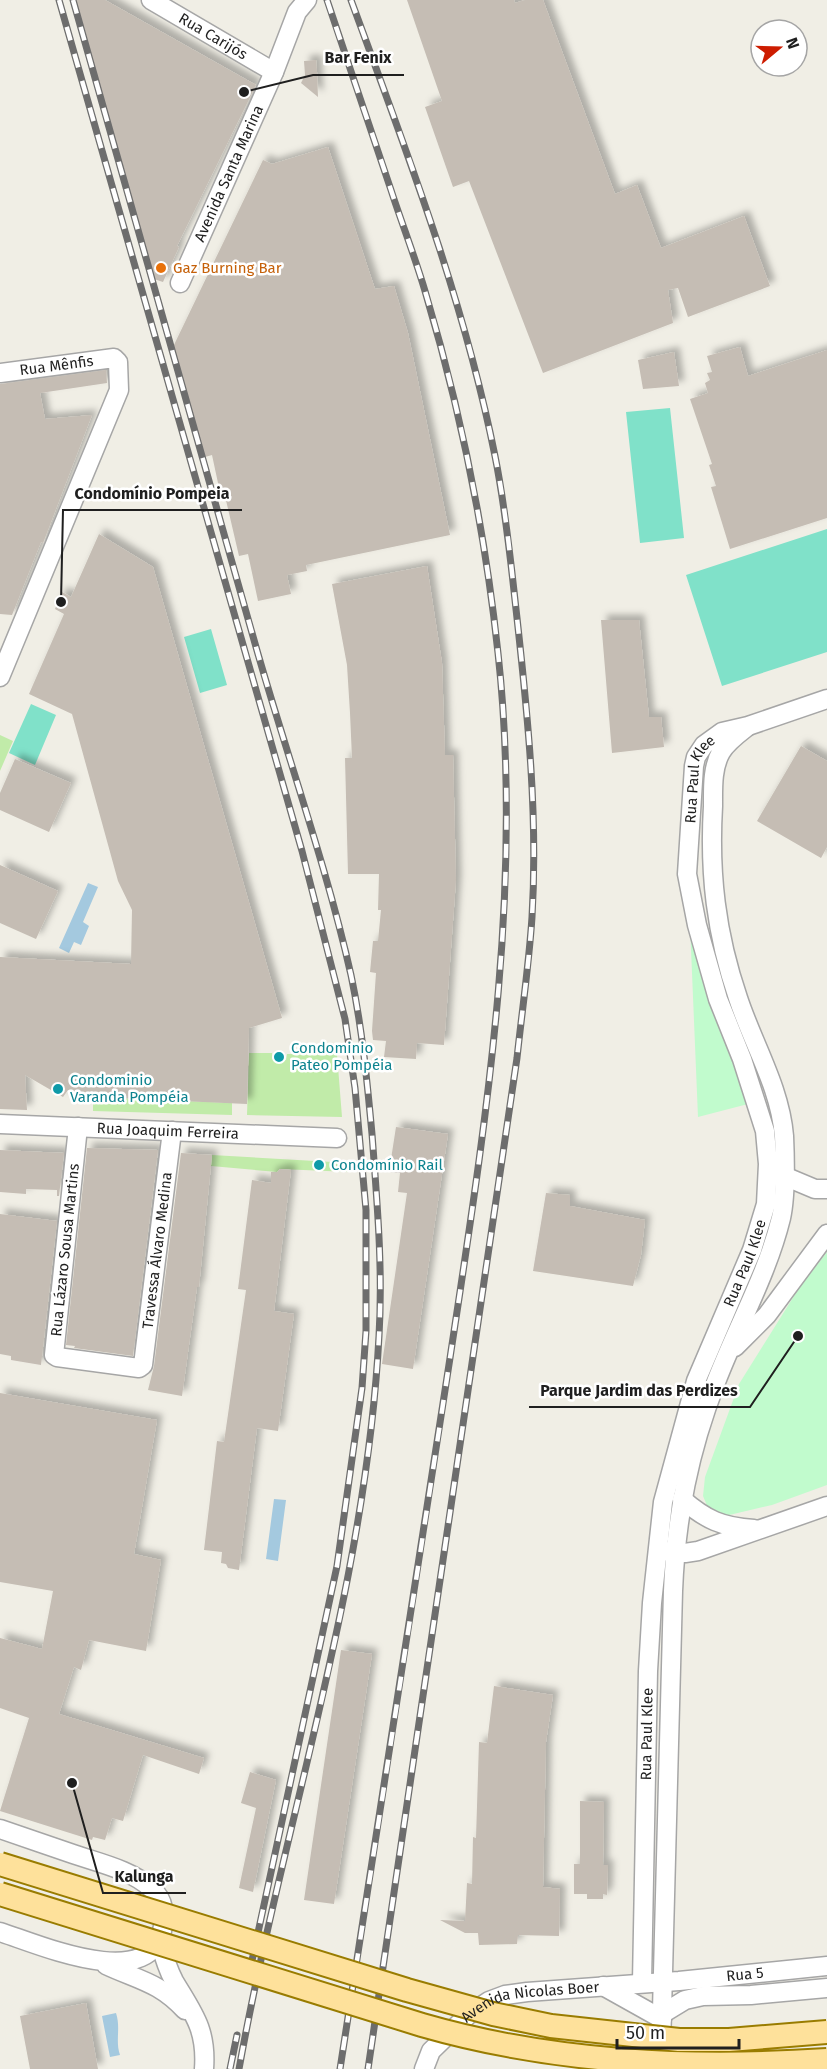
<svg xmlns="http://www.w3.org/2000/svg" width="827" height="2069" font-family="'Fira Sans',sans-serif">
<style>
.grass{fill:#c1eba9}
.park{fill:#c1fbcd}
.pitch{fill:#80e1c9}
.water{fill:#a4c9df}
.building{fill:#c5bdb4;filter:url(#shadow)}
.lines{fill:none;stroke-linecap:round;stroke-linejoin:round}
.minor-casing{stroke:#a6a6a6;stroke-width:21}
.minor{stroke:#fff;stroke-width:18}
.rail-casing{stroke:#6d6d6d;stroke-width:7}
.rail{stroke:#fff;stroke-width:4.5;stroke-dasharray:14;stroke-linecap:butt}
.major-bridge-casing{stroke:#997c00;stroke-width:26;stroke-linecap:butt}
.major-bridge{stroke:#fee19b;stroke-width:22}
.food-dot{fill:#e8710a;stroke:#fff;stroke-width:2}
.culture-dot{fill:#0f9aa8;stroke:#fff;stroke-width:2}
.labels{text-anchor:middle;dominant-baseline:central;stroke-width:5;stroke-linejoin:round;paint-order:stroke}
.street-label{font-size:15px;fill:#1f1f1f;stroke:#fff}
.food-label{font-size:15px;fill:#c56008;stroke:#fff;text-anchor:start}
.culture-label{font-size:15px;fill:#0d838f;stroke:#fff;text-anchor:start}
.leader{fill:none;stroke:#1f1f1f;stroke-width:2}
.callout-dot{fill:#1f1f1f;stroke:#fff;stroke-width:2}
.callout-label{font-size:16px;text-anchor:middle;font-weight:bold;fill:#1f1f1f;stroke:#fff;stroke-width:5;stroke-linejoin:round;paint-order:stroke}
</style>
<defs>
<filter id="shadow"><feDropShadow dx="5.5" dy="-5.5" stdDeviation="3" flood-color="#0004"/></filter>
</defs>
<rect width="100%" height="100%" fill="#f0eee5"/>
<path class="grass" d="M0,735L13,741L0,771Z
M249,1053H272V1059L286,1060L287,1054H337L342,1117L247,1115Z
M93,1097L232,1103V1115L93,1111Z
M212,1155L350,1163V1172L280,1169L277,1172L211,1166Z"/>
<path class="park" d="M690,925L748,1104L698,1117Z
M827,1252V1485L772,1505L725,1516L717,1514L708,1508L703,1496L705,1477L739,1384L799,1288Z"/>
<path class="pitch" d="M670,408L684,538L640,543L626,412Z
M827,529V652L722,686L686,575Z
M211,629L227,685L200,693L184,637Z
M31,704L56,715L35,765L9,753Z"/>
<path class="water" d="M88,883L98,887L83,922L89,926L81,945L74,942L69,953L59,948Z
M274,1499L286,1500L278,1561L266,1559Z
M116,2013C121,2028 115,2041 120,2055L110,2057L102,2016Z"/>
<path class="building" d="M74,0H105L256,85L177,246L179,247L163,282L154,279L149,264Z
M407,0H514L515,3L525,0H543L615,194L637,185L661,248L744,216L770,286L688,317L678,288L668,290L673,323L543,373L469,181L453,187L425,107L442,101Z
M316,60L317,72L318,97L301,83L305,75L304,61Z
M328,147L375,289L394,286L408,333L450,535L306,565L307,571L287,575L291,594L258,601L248,554L239,556L225,496L221,497L212,455L205,457L173,347L263,160L272,164Z
M740,347L748,376L827,350V518L730,549L711,487L716,486L709,465L712,464L690,399L708,393L705,383L710,380L707,373L712,372L707,356Z
M674,352L679,386L643,389L638,360Z
M106,370L107,383L40,393L45,419L92,415L43,543L41,542L12,615L0,614V384Z
M99,534L153,567L282,1018L249,1028L247,1104L93,1097V1104L68,1090L63,1097L25,1075L27,1110L0,1109V957L131,964L132,910L118,881L72,714L29,694L64,614L55,609L62,592L71,597Z
M427,566L442,663L445,755H453L456,880L444,1045L417,1043L416,1059L384,1057L386,1041L373,1040L372,1031L376,973L370,972L373,941H378L381,910H378L379,874H348L345,758H352L350,713L347,665L332,584Z
M601,620H639L649,717H661L664,747L612,753Z
M801,746L827,761V847L821,858L757,821Z
M15,759L71,783L49,832L0,810V793Z
M0,865L58,891L36,939L0,923Z
M396,1127L448,1134L413,1369L382,1364L407,1193L398,1192L400,1173L389,1172Z
M87,1148L158,1150L133,1356L74,1348L75,1346L66,1345Z
M0,1150L64,1153L59,1196H57V1190L26,1189V1194L0,1192Z
M181,1153L212,1155L199,1287H197L182,1396L148,1390L154,1366Z
M280,1169L291,1170L274,1311L294,1314L278,1431L257,1428L239,1570L228,1568L226,1564L221,1563L222,1552L204,1550L217,1441L224,1442L246,1290L238,1289L252,1180L271,1183V1172H277Z
M546,1193L570,1195V1206L645,1220L641,1255L633,1286L533,1271Z
M0,1214L57,1221L41,1365L11,1360V1356L0,1354Z
M0,1393L157,1420L134,1554L161,1560L146,1651L89,1640L81,1670L74,1667L59,1714L204,1758L199,1774L143,1755L123,1821L112,1818L105,1840L93,1837L92,1840L0,1811L29,1718L0,1708V1638L42,1649L53,1591L0,1582Z
M341,1650L372,1654L334,1904L304,1900Z
M494,1686L553,1695L546,1742L543,1887L560,1889L559,1936L518,1935L517,1944L479,1945L478,1933H465L440,1920L465,1921L467,1883L472,1884L473,1837L476,1838L479,1742L487,1743Z
M250,1772L276,1780L253,1892L239,1888L256,1808L241,1803Z
M580,1801L604,1802L603,1865H608L607,1895L603,1894V1899H587V1894H574V1864H580Z
M86,2003L98,2069H30L20,2016Z"/>
<g class="lines">
<g class="minor-casing">
<g id="minor">
<path id="s1" d="M151,0L274,72"/>
<path id="s2" d="M180,283L274,72L297,12L307,0"/>
<path id="s3" d="M0,373L114,358L118,362L119,390L0,677"/>
<path id="s4" d="M0,1124L337,1138"/>
<path id="s5" d="M78,1127L54,1355L57,1357L139,1368L143,1365L172,1131"/>
<path d="M784,1176L815,1189H827"/>
<path d="M735,1347L767,1315L827,1234"/>
<path d="M682,1499C706,1520 722,1527 754,1529"/>
<path d="M663,1551L685,1553L698,1551L827,1506"/>
<path d="M0,1829C24,1837 49,1846 73,1854C99,1863 132,1870 152,1889C164,1899 166,1916 162,1931C148,1993 38,1944 0,1932"/>
<path d="M159,1940C163,1954 167,1968 174,1981C193,2013 207,2029 204,2069"/>
<path d="M106,1965C138,1980 159,1982 185,2010"/>
<path id="s6" d="M642,1982L648,1671L652,1603L663,1502L696,1381L752,1250L766,1204L768,1164L765,1131L742,1059L718,999L697,925L687,874L694,766L696,757L704,745L722,732L748,726L827,699"/>
<path d="M603,1986L662,2019"/>
<path d="M662,2014L685,2000L703,1996L751,1995L827,1988"/>
<path d="M661,2049L673,1591C676,1517 689,1451 716,1382C737,1327 767,1275 781,1218C786,1196 785,1158 784,1136C780,1087 753,1044 738,998C716,934 709,873 713,806C713,788 712,768 721,752C727,742 738,734 747,727"/>
<path id="s7" d="M424,2069L431,2051L468,2015L489,2001L505,1995L527,1992L679,1981L827,1966"/>
</g>
</g>
<use href="#minor" class="minor"/>
<g class="rail-casing">
<path id="rail" d="M59,0L302,851L345,1019L355,1088L366,1210V1331L362,1388L337,1566L248,1979
M73,0C134,216 195,431 256,647C287,756 326,864 351,975C362,1027 367,1080 372,1134C377,1201 383,1268 379,1336C366,1586 283,1824 239,2069
M327,0C348,63 370,127 391,190C402,224 415,257 425,291C460,408 485,531 498,653C524,889 485,1126 450,1358C414,1595 377,1832 340,2069
M351,0C406,150 464,300 495,456C506,510 511,565 517,618C528,718 538,817 532,917C529,964 522,1011 517,1058L368,2069
M230,2069L237,2035"/>
</g>
<use href="#rail" class="rail"/>
<g class="major-bridge-casing">
<path id="major-bridge" d="M0,1864L407,1990L493,2014L551,2026L679,2040H729L827,2032
M0,1894L422,2025C554,2063 691,2069 827,2060"/>
</g>
<use href="#major-bridge" class="major-bridge"/>
</g>
<circle class="food-dot" cx="161" cy="268" r="6"/>
<g class="culture-dot">
<circle cx="279" cy="1057" r="6"/>
<circle cx="58" cy="1089" r="6"/>
<circle cx="319" cy="1165" r="6"/>
</g>
<g class="labels">
<g class="street-label">
<text stroke="none"><textPath href="#s1" startOffset="72">Rua Carijós</textPath></text>
<text stroke="none"><textPath href="#s2" startOffset="120">Avenida Santa Marina</textPath></text>
<text stroke="none"><textPath href="#s3" startOffset="57">Rua Mênfis</textPath></text>
<text stroke="none"><textPath href="#s6" startOffset="1236">Rua Paul Klee</textPath></text>
<text stroke="none"><textPath href="#s4" startOffset="168">Rua Joaquim Ferreira</textPath></text>
<text stroke="none"><textPath href="#s5" startOffset="436">Travessa Álvaro Medina</textPath></text>
<text transform="translate(65 1250) rotate(-84)">Rua Lázaro Sousa Martins</text>
<text stroke="none"><textPath href="#s6" startOffset="734">Rua Paul Klee</textPath></text>
<text stroke="none"><textPath href="#s6" startOffset="248">Rua Paul Klee</textPath></text>
<text stroke="none"><textPath href="#s7" startOffset="354">Rua 5</textPath></text>
<text stroke="none"><textPath href="#s7" startOffset="136">Avenida Nicolas Boer</textPath></text>
</g>
<g class="food-label">
<text x="173" y="268">Gaz Burning Bar</text>
</g>
<g class="culture-label">
<text x="291" y="1048">Condominio<tspan x="291" dy="17">Pateo Pompéia</tspan></text>
<text x="70" y="1080">Condominio<tspan x="70" dy="17">Varanda Pompéia</tspan></text>
<text x="331" y="1165">Condomínio Rail</text>
</g>
</g>
<path class="leader" d="M244 92L313 75H404M61 602L63 510H242M798 1336L750 1407H529M72 1783L103 1893H186"/>
<g class="callout-dot">
<circle cx="244" cy="92" r="6"/>
<circle cx="61" cy="602" r="6"/>
<circle cx="798" cy="1336" r="6"/>
<circle cx="72" cy="1783" r="6"/>
</g>
<g class="callout-label">
<text x="358" y="63">Bar Fenix</text>
<text x="152" y="499">Condomínio Pompeia</text>
<text x="639" y="1396">Parque Jardim das Perdizes</text>
<text x="144" y="1882">Kalunga</text>
</g>
<g transform="translate(779 48) rotate(71)"><circle r="28" fill="#ffffff" stroke="#a5a5a5" stroke-width="1.5"/>
<path d="M0-4.5L10 22L0 15L-10 22Z" fill="#cd1c00"/>
<text y="-9" font-size="16" font-weight="bold" text-anchor="middle" fill="#1f1f1f">N</text>
</g>
<path d="M617 2039v9h122v-9" fill="none" stroke="#1f1f1f" stroke-width="3"/>
<text x="626" y="2039" font-size="18" fill="#1f1f1f" stroke="#ffffff" stroke-width="4.5" paint-order="stroke">50 m</text>
</svg>
